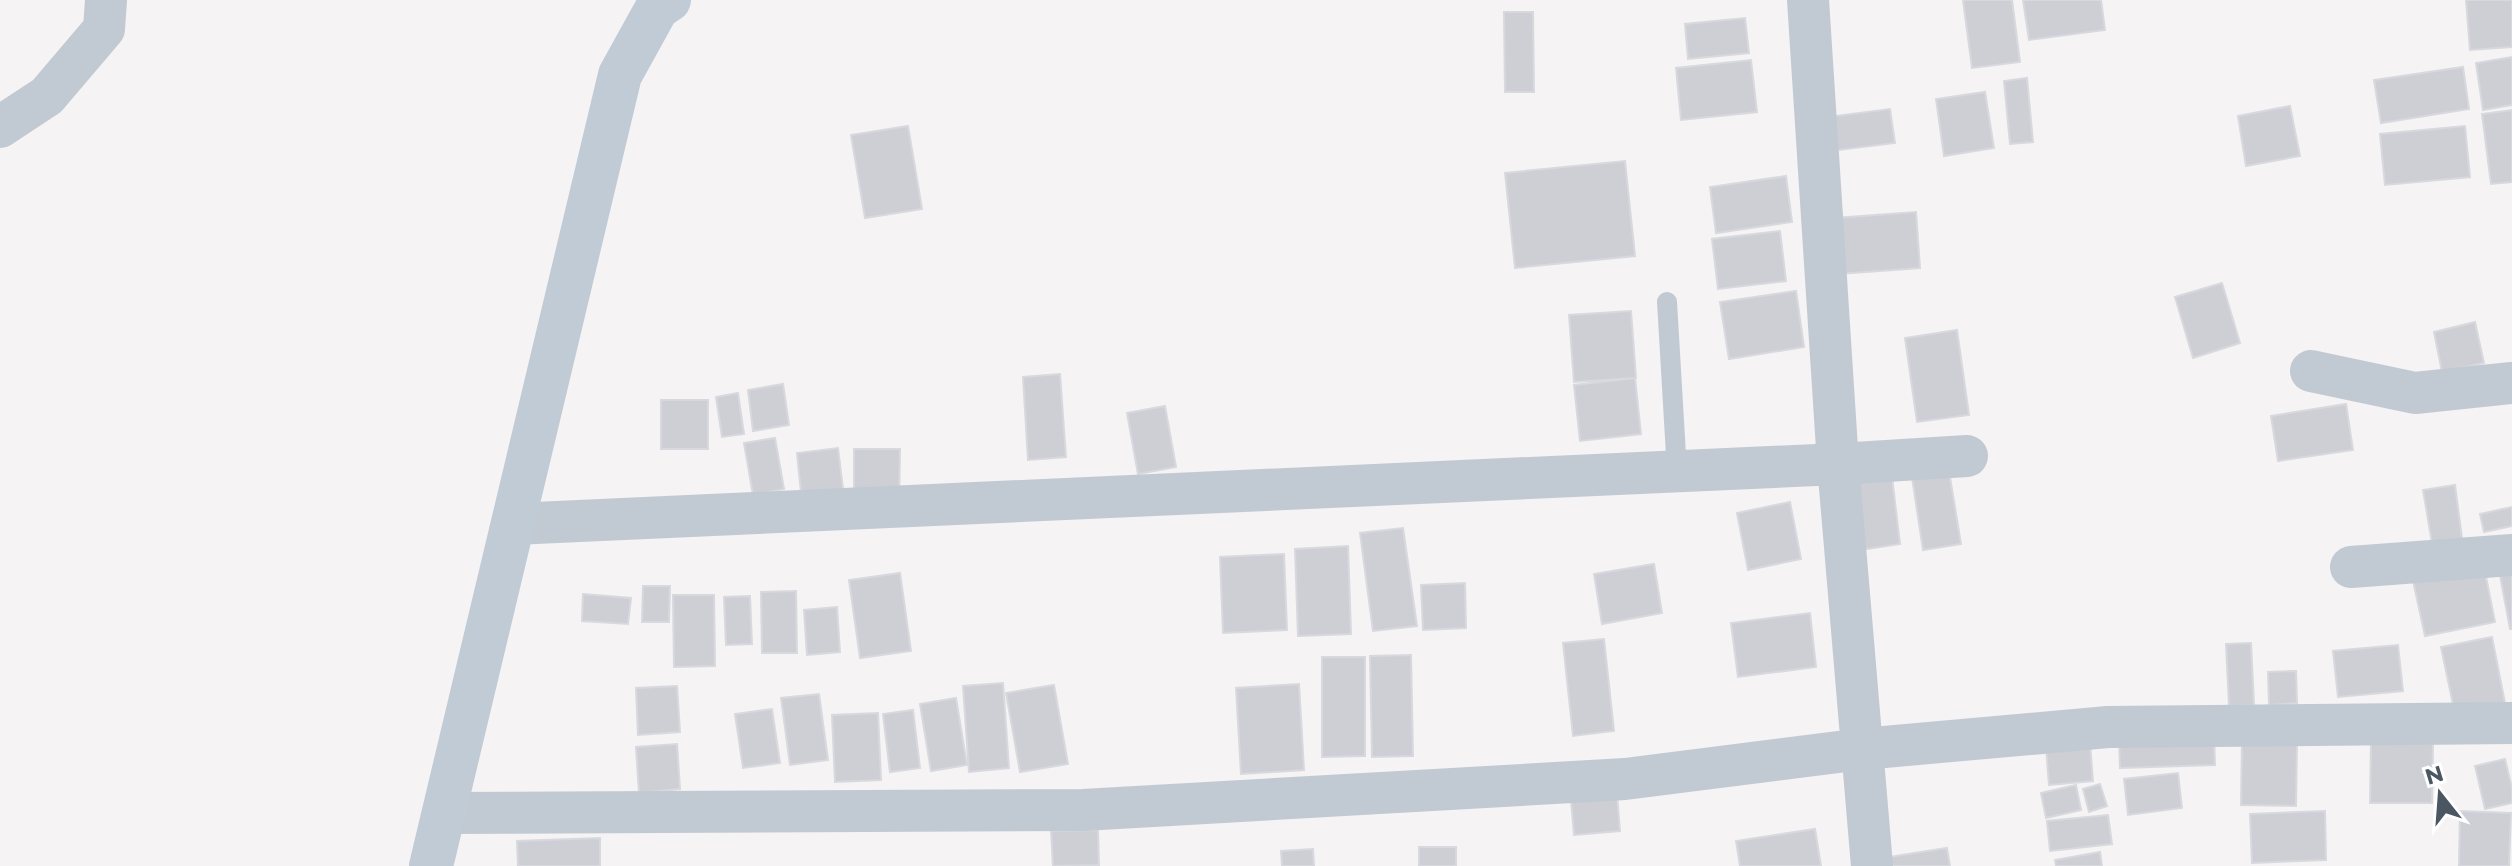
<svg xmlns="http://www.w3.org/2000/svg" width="2512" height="866" font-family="Montserrat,sans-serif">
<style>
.building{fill:#cdcfd5;stroke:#d7d9de;stroke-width:2}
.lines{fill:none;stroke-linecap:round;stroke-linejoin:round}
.service{stroke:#c1cad2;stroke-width:20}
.minor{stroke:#c1cad2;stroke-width:42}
.secondary{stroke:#c1cbd6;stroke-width:44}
</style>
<rect width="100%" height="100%" fill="#f5f3f3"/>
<path class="building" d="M1963,0H2012L2020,62L1972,68Z
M2023,0H2101L2105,30L2029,40Z
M2466,0H2512V47L2470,50Z
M1504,12H1533L1534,92H1505Z
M1745,18L1749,53L1688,59L1685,24Z
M2512,57V105L2483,110L2476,63Z
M1751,60L1757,112L1681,120L1676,68Z
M2463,67L2469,109L2381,123L2374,80Z
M2027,78L2033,142L2010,144L2004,81Z
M1985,92L1994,148L1944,156L1936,99Z
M2290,106L2300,156L2246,166L2238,116Z
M1890,109L1895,143L1831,151L1827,117Z
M2512,110V182L2491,184L2482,114Z
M908,126L922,209L865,218L851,135Z
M2465,126L2470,177L2385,185L2380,134Z
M1625,161L1635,256L1515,268L1505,173Z
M1786,176L1792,222L1716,233L1710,187Z
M1916,212L1920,268L1839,274L1835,218Z
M1780,231L1786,281L1718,289L1712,239Z
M2222,283L2240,343L2193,358L2175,297Z
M1796,291L1804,347L1729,359L1720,302Z
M1631,311L1636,378L1574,382L1569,315Z
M2475,322L2484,363L2442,372L2434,332Z
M1957,330L1969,415L1917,422L1905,338Z
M1060,374L1066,457L1028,460L1023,377Z
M1635,378L1641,434L1580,441L1574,385Z
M783,384L789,425L753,431L748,390Z
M738,393L744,434L722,437L716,397Z
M661,400H708V449H661Z
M2346,404L2353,450L2278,461L2271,416Z
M1165,406L1176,467L1138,474L1127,413Z
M775,438L784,489L753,495L744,443Z
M838,448L844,497L802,502L797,453Z
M854,449H900L899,501H854Z
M1949,471L1961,544L1923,550L1912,477Z
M1892,477L1900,544L1860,550L1851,482Z
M2455,485L2462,538L2432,543L2423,490Z
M1790,502L1801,559L1748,570L1737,513Z
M2512,507V526L2484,532L2480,514Z
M1403,528L1417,626L1373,631L1360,533Z
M1348,546L1351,634L1298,636L1295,549Z
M1284,554L1287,630L1223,633L1220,557Z
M2483,562L2495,622L2425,636L2412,576Z
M2512,562V629H2510L2498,565Z
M1654,564L1662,613L1602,624L1594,574Z
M900,573L911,651L860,658L849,580Z
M1465,583L1466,628L1423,630L1421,585Z
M643,586H670L669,622H642Z
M796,591L797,653H762L761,592Z
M583,594L631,598L628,624L582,621Z
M673,595H714L715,666L674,667Z
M750,596L752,644L726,645L724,597Z
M837,607L840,652L807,655L804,610Z
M1810,613L1816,667L1738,677L1731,623Z
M2492,637L2505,703L2455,714L2441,647Z
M1604,639L1614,731L1573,736L1563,643Z
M2251,643L2254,705L2229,706L2226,644Z
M2398,645L2403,691L2338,697L2333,651Z
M1411,655L1413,756L1372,757L1370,656Z
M1322,657H1365V756L1322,757Z
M2296,671L2297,703L2269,705L2268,672Z
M1003,683L1009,768L969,772L963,686Z
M1299,684L1304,770L1241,774L1236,688Z
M1054,685L1068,764L1020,772L1006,693Z
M677,686L680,732L638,735L636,688Z
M819,694L828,760L790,765L781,698Z
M956,698L967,765L931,771L920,704Z
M772,709L780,763L743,768L735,714Z
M913,710L920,768L890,772L883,714Z
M878,713L881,780L835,782L832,715Z
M2214,736L2215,765L2120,768L2119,739Z
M2242,740L2297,741L2296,806L2241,805Z
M2090,743L2093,781L2049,785L2046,747Z
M2371,743L2433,744L2432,803H2370Z
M677,744L680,789L639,793L636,747Z
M2505,759L2512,788V803L2485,809L2475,766Z
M2178,773L2182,808L2128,815L2124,779Z
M1616,784L1620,831L1574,835L1570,788Z
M2100,784L2107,806L2089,812L2083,789Z
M2076,785L2081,810L2046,818L2041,793Z
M2325,811L2326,860L2252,863L2250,814Z
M2460,811L2511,813L2509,866H2459Z
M2108,815L2112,844L2050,851L2047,821Z
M1815,829L1821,866H1740L1736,841Z
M1098,830L1099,865L1053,866L1051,831Z
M600,838V866H518L517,841Z
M1419,847H1456V866H1419Z
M1947,848L1950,866H1890L1889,857Z
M1313,849L1314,866H1282L1281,851Z
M2100,852L2102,866H2056L2055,860Z"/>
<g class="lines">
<path class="service" d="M1667,302L1677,472"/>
<path class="minor" d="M1808,0L1838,464L1872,866
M0,127L47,96L104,29L106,0
M2311,371L2415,393L2512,383
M513,524L1838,464L1967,456
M2351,567L2512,555
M444,813L1083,810L1625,779L1862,749L2108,727L2512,723"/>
<path class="secondary" d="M431,866L620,75L657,8L669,0"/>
</g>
<g transform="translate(2440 794) rotate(343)" stroke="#ffffff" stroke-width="6" paint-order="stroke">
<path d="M0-6L14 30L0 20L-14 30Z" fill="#4a5661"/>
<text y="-12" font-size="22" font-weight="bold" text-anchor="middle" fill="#4a5661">N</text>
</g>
</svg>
